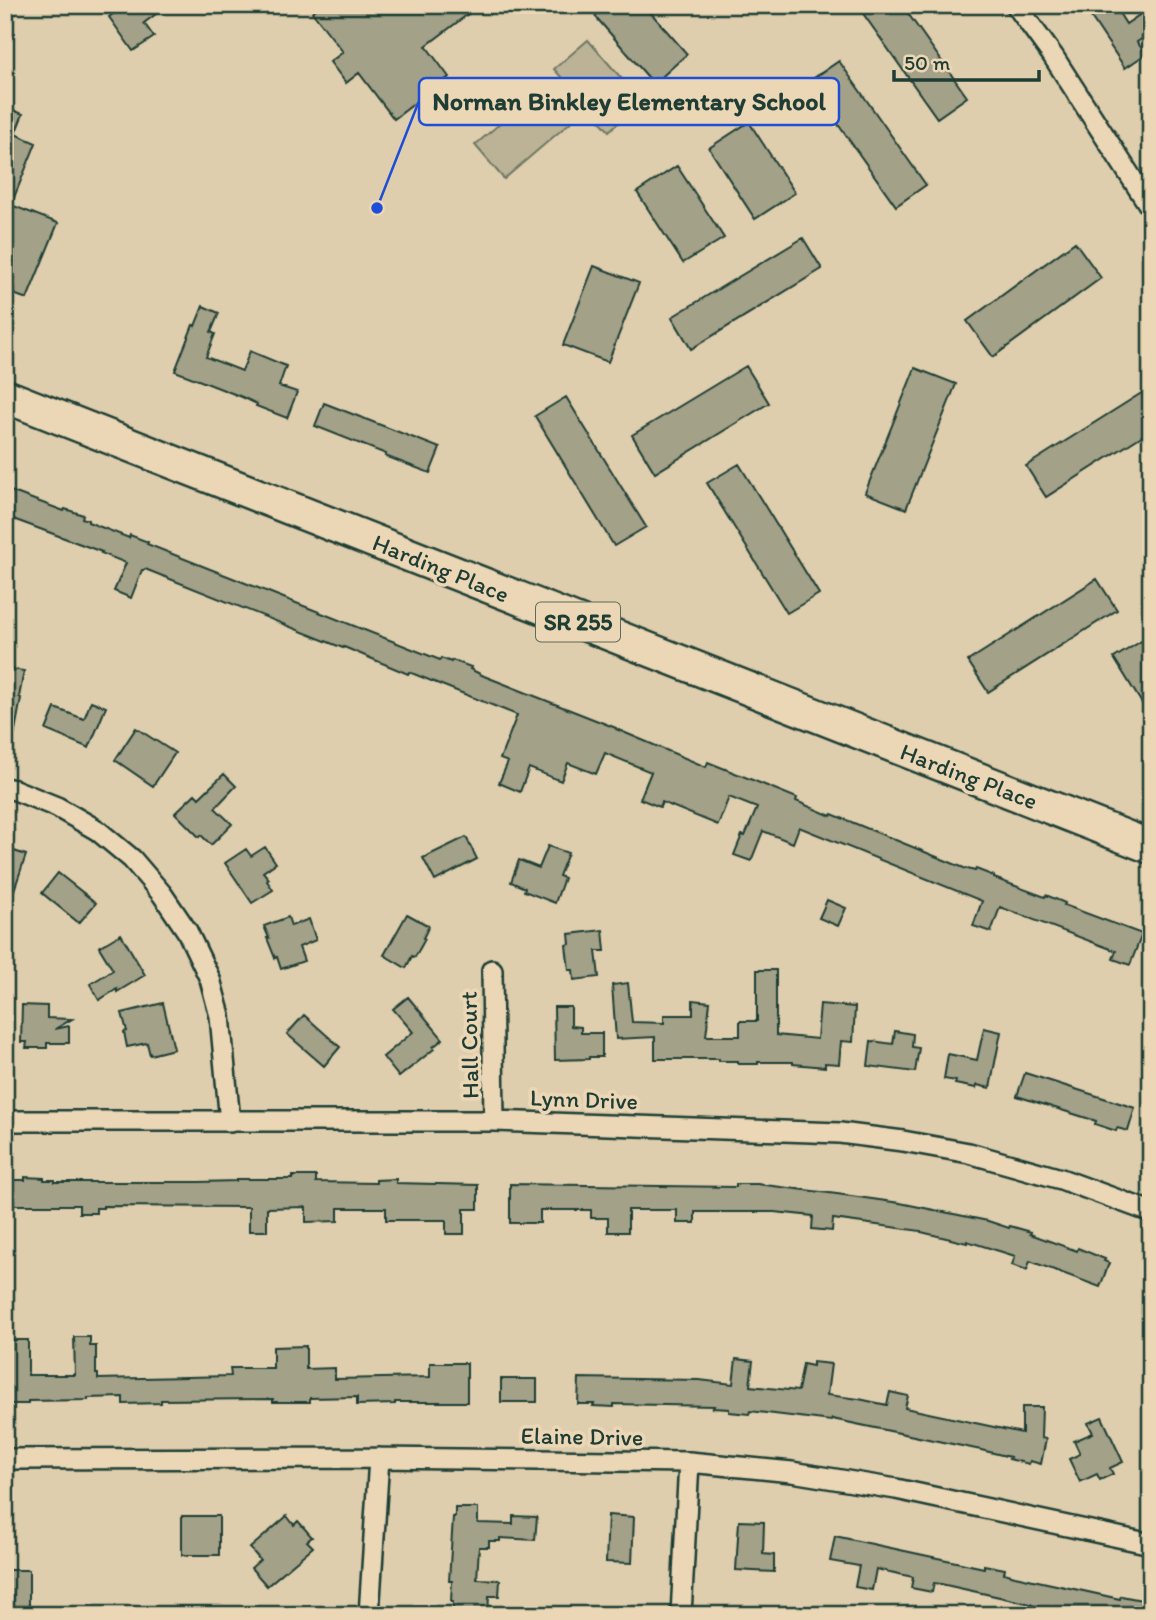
<svg xmlns="http://www.w3.org/2000/svg" width="1156" height="1620" font-family="Itim,sans-serif">
<style>
.park{fill:#bcb397;stroke:#6e7866;stroke-width:2}
.building{fill:#a3a188;stroke:#1f3d34;stroke-width:2}
.lines{fill:none;stroke-linecap:round;stroke-linejoin:round}
.minor-casing{stroke:#1f3d34;stroke-width:24}
.primary-casing{stroke:#1f3d34;stroke-width:37}
.minor{stroke:#ebd7b5;stroke-width:19}
.primary{stroke:#ebd7b5;stroke-width:32}
.labels{text-anchor:middle;dominant-baseline:central;stroke-width:7;stroke-linejoin:round;paint-order:stroke}
.shield{fill:#ebd7b5;stroke:#5c6b5b;stroke-width:2}
.shield-label{font-size:23px;font-weight:bold;fill:#1f3d34}
.street-label{font-size:24px;fill:#1f3d34;stroke:#ebd7b5}
.leader{fill:none;stroke:#1d4ed8;stroke-width:2.5}
.callout-dot{fill:#1d4ed8;stroke:#ebd7b5;stroke-width:2.5}
.callout{fill:#ebd7b5;stroke:#1d4ed8;stroke-width:2.5}
.callout-label{font-size:26px;text-anchor:middle;font-weight:bold;fill:#1f3d34}
</style>
<rect width="100%" height="100%" fill="#dfcead"/>
<filter id="ink" filterUnits="userSpaceOnUse"><feTurbulence type="fractalNoise" baseFrequency=".0143" numOctaves="2"/><feDisplacementMap in="SourceGraphic" scale="14" xChannelSelector="R" yChannelSelector="G"/><feConvolveMatrix kernelMatrix="1 2 1 2 8 2 1 2 1" color-interpolation-filters="sRGB"/></filter>
<g filter="url(#ink)">
<path class="park" d="M588,40L642,102L609,131L554,69Z
M542,87L572,121L504,179L475,145Z"/>
<path class="building" d="M122,5H168L144,23L154,37L133,51L109,17L113,14L111,12Z
M320,5H480L426,46L449,77L394,119L359,73L346,83L330,62L343,52L312,12Z
M608,5H644L687,54L654,84L595,16Z
M857,5H902L967,97L937,118Z
M1083,5H1114L1126,24L1151,7V33L1137,42L1146,54L1125,68Z
M839,61L926,185L896,206L808,82Z
M5,107L23,114L15,134L36,143L11,205L58,223L27,299L5,291V260L12,245L5,242Z
M749,122L795,193L755,219L709,148Z
M677,166L724,238L683,263L637,192Z
M803,238L822,269L691,349L672,317Z
M1075,242L1101,278L993,357L967,321Z
M594,266L639,283L608,362L563,345Z
M203,306L219,313L211,332L215,334L206,357L242,371L250,351L286,366L279,386L297,392L287,418L256,406L257,404L242,397L175,371L193,325L195,326Z
M746,366L769,403L655,473L632,435Z
M915,368L956,384L906,509L865,493Z
M1151,387V430L1046,497L1026,466Z
M566,397L646,527L614,546L535,416Z
M324,403L440,448L430,473L385,456L386,454L315,426Z
M739,464L819,594L787,613L707,483Z
M5,489L64,511L65,509L83,515L82,518L88,520V522L129,538L130,535L148,542L147,544L440,660L441,658L451,662L452,660L471,667L470,669L484,676L616,728V729L706,767L708,762L797,798L796,801L831,816L832,814L964,868L975,871L976,869L994,876V878L1045,897L1046,895L1065,903L1064,905L1142,934L1130,965L1113,959L1116,951L1000,907L991,932L973,926L982,901L799,827L793,843L763,831L751,861L734,855L742,835L745,836L757,808L729,797L718,825L662,802L660,807L640,799L651,772L605,753L596,774L568,763L561,781L529,768L520,792L499,783L508,762L500,759L517,715L409,672L408,674L344,647L343,648L145,569L144,570H142L131,598L114,591L126,563L101,553L102,552L5,516Z
M1097,579L1117,610L988,692L968,661Z
M1151,635V718L1114,658Z
M5,668L24,671L19,697L21,698L13,742L5,741Z
M91,701L106,707L89,748L46,730L55,708L84,719Z
M136,728L175,753L153,786L115,760Z
M224,774L236,786L215,808L232,824L211,845L201,835L199,837L175,813L195,794L199,798Z
M466,837L477,859L435,881L423,858Z
M548,846L568,853L559,876L564,878L555,903L524,891L525,888L511,882L519,860L539,868Z
M265,847L276,863L263,872L269,879L267,881L273,890L252,903L225,863L246,849L251,856Z
M5,848L26,855L8,908H5Z
M58,873L96,903L79,923L42,893Z
M827,900L846,908L838,926L819,918Z
M407,914L429,926L423,938L425,939L415,957L412,956L406,968L384,955Z
M288,917L291,926L309,919L316,940L299,947L304,961L281,969L277,957L275,958L267,938H269L264,926Z
M603,930L605,951H596L599,977L574,980L573,970H569L566,945L570,944L569,934Z
M121,934L145,975L117,992V989L99,1000L90,984L113,970L99,947Z
M757,970H776V1035L817,1039L820,1004L855,1007L853,1042L841,1041L839,1064L825,1063V1067L793,1064V1062H758V1064H738V1061H719V1059H655V1037L616,1039L612,985L628,983L632,1022L664,1023V1015H693V1000L710,1002L706,1036H740V1021H757Z
M408,997L443,1039L433,1047L434,1049L399,1077L383,1057L413,1032L393,1009Z
M163,1003L174,1049L150,1055L147,1043L127,1047L124,1032L127,1031L122,1013Z
M22,1005L47,1006V1018L72,1019L55,1029L69,1026V1043H47V1048H26L27,1042H21Z
M554,1007H571V1026L581,1027V1033H602V1057H589V1059L555,1060Z
M304,1015L340,1047L324,1066L287,1034Z
M984,1028L1001,1032L990,1088L977,1085L976,1088L955,1084L956,1081L944,1079L948,1054L977,1060Z
M895,1031L913,1034L912,1047L919,1048L915,1072L868,1066L871,1041L893,1044Z
M1025,1073L1135,1108L1128,1131L1117,1128L1116,1131L1095,1124L1096,1121L1017,1096Z
M293,1176H316V1182L376,1183V1180L396,1179V1183L478,1185V1209H464V1234H446V1220H386V1208H338V1221L306,1222V1207L267,1208V1231H249V1207L103,1206V1208H96V1213H79V1205H7L8,1180H25V1177L44,1178V1180H55V1182H199L236,1181V1179H293Z
M510,1184L736,1187V1184H757L837,1194L900,1203L988,1221L1009,1228L1010,1226L1031,1232L1030,1234L1077,1251L1078,1248L1105,1259L1104,1261L1109,1263L1100,1287L1030,1261L1027,1270L1012,1265L1015,1256L967,1241V1243L921,1232V1231L833,1219L832,1231L812,1229L813,1216L774,1212H695V1223H677V1210H628V1232H608V1218H591V1210H540V1223H510Z
M74,1337H90V1346H96V1374H98V1379L231,1376L230,1368H273V1347L306,1346V1369L335,1368V1379L430,1377V1363H467V1402H395V1404L357,1405V1397L310,1398V1402H273V1399L161,1400V1403L123,1404V1397L88,1398V1400L28,1401V1404H5V1340H28V1375H75Z
M736,1359L753,1361L750,1386L798,1391L803,1364L813,1366V1362L831,1364L827,1395L859,1399L887,1405L890,1392L908,1396L905,1408L1022,1433V1407H1042L1041,1438L1046,1439L1041,1464L1030,1461L1029,1464L1009,1459L1010,1457L981,1450L832,1419L831,1421L750,1411L749,1414L729,1412V1409L713,1408L714,1406L614,1404V1407L593,1406L594,1404H578L579,1378L699,1380L733,1384Z
M501,1379H537V1402H501Z
M1102,1417L1123,1462L1110,1468L1113,1474L1100,1480L1097,1474L1080,1482L1069,1459L1080,1454L1074,1441L1093,1433L1088,1423Z
M455,1508H478V1523L513,1524V1516L537,1517L535,1540L500,1538V1541H489V1547H479L477,1579L500,1580L499,1596H489L488,1615L453,1613V1602H451L452,1581H449L453,1517H455Z
M608,1515L634,1517L632,1563L606,1562Z
M182,1516H219V1555H182Z
M287,1516L294,1525L298,1521L312,1537L307,1541L313,1547L267,1586L251,1568L260,1560L250,1548Z
M739,1521L764,1522L763,1554L774,1555V1572L736,1570Z
M835,1536L984,1568V1565L1005,1569L1004,1573L1015,1576L1120,1599L1121,1596L1142,1600L1141,1604L1151,1606V1615H1061L1062,1612L1031,1605V1604L941,1584L934,1583L932,1592L911,1588L913,1577L876,1569L872,1590L855,1587L859,1566L830,1561Z
M5,1570H29V1614H5Z"/>
<g class="lines">
<g class="minor-casing">
<path id="minor" d="M1016,5L1053,56L1151,208
M5,788L15,790L57,807L97,830L132,859L162,894L187,931L210,979L220,1016L230,1122
M492,970L494,1121
M5,1121H494L840,1133L903,1141L969,1153L1061,1179L1151,1212
M5,1459L379,1458L689,1462L792,1472L896,1489L1151,1544
M369,1615L379,1458
M681,1615L689,1462"/>
</g>
<g class="primary-casing">
<path id="primary" d="M5,396L1151,847"/>
</g>
<use href="#minor" class="minor"/>
<use href="#primary" class="primary"/>
</g>
</g>
<g class="labels">
<rect class="shield" x="536" y="602.5" width="84" height="39" rx="5"/>
<g class="shield-label">
<text x="578" y="622">SR 255</text>
</g>
<g class="street-label">
<text transform="translate(441 568) rotate(22)">Harding Place</text>
<text transform="translate(969 776) rotate(21)">Harding Place</text>
<text transform="translate(469 1045) rotate(-91)">Hall Court</text>
<text transform="translate(584 1099) rotate(2)">Lynn Drive</text>
<text transform="translate(582 1436) rotate(1)">Elaine Drive</text>
</g>
</g>
<path class="leader" d="M377 208L419 101"/>
<circle class="callout-dot" cx="377" cy="208" r="7"/>
<rect class="callout" x="419" y="78" width="420" height="47" rx="7"/>
<g class="callout-label">
<text x="629" y="110">Norman Binkley Elementary School</text>
</g>
<rect width="1156" height="1620" fill="none" stroke="#ebd7b5" stroke-width="28"/>
<rect x="14" y="14" width="1128" height="1592" fill="none" stroke="#1f3d34" stroke-width="2.5" filter="url(#ink)"/>
<path d="M894 70v10h145v-10" fill="none" stroke="#1f3d34" stroke-width="3.5"/>
<text x="904" y="70" font-size="21" fill="#1f3d34" stroke="#ebd7b5" stroke-width="5" paint-order="stroke">50 m</text>
</svg>
